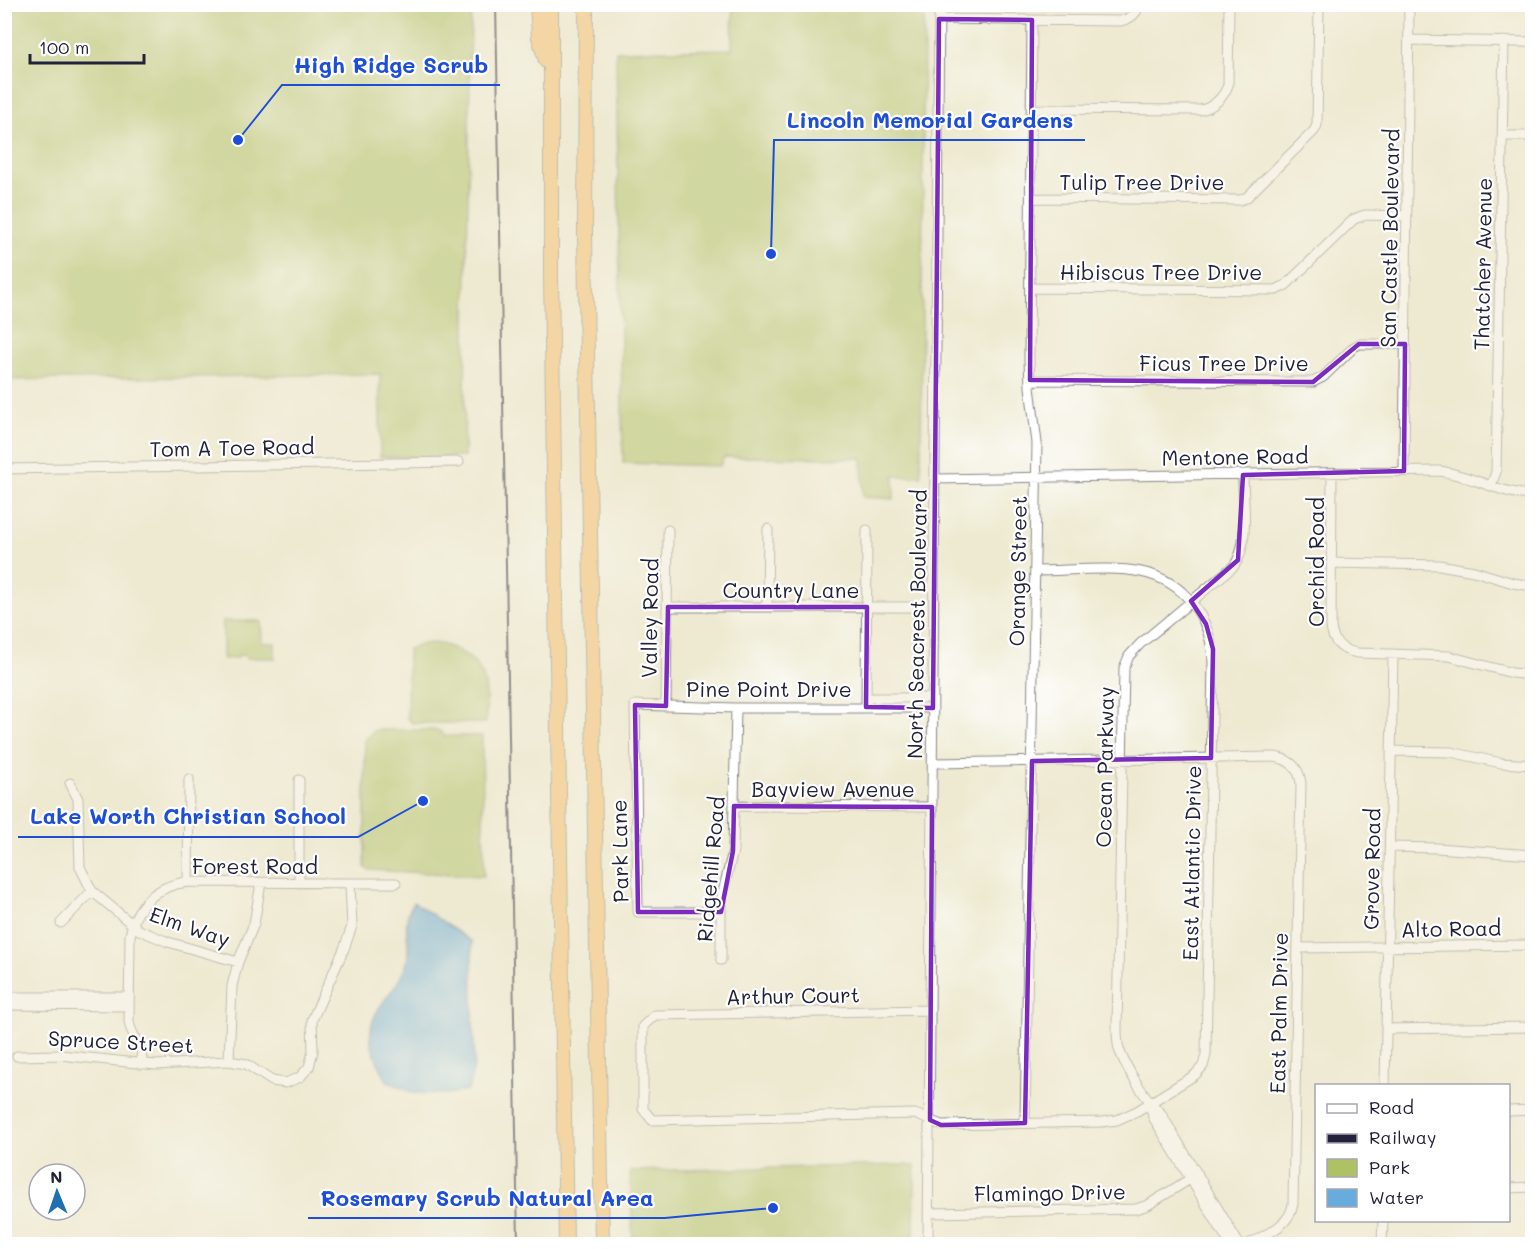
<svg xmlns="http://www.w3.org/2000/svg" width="1537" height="1249" font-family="Mali,sans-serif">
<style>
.green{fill:#aec165;stroke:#687250;stroke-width:1.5}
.water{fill:#67acdd;stroke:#44678c;stroke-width:1.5}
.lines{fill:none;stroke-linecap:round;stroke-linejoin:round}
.minor-casing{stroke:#888686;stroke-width:11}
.highway-casing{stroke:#888686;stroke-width:16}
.minor{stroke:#fff;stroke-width:9}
.highway{stroke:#f8bf6c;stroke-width:14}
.rail{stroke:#22223b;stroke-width:2}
.marked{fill:none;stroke:#7b2cbf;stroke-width:4.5;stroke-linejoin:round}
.labels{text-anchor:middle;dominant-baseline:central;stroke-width:4.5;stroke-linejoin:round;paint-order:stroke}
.street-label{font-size:21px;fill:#22223b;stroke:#fff}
.leader{fill:none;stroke:#1d4ed8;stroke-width:2}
.callout-dot{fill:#1d4ed8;stroke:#fff;stroke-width:2}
.callout-label{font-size:22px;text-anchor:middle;font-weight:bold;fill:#1d4ed8;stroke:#fff;stroke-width:4.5;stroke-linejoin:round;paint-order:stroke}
</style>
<rect width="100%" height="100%" fill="#fff"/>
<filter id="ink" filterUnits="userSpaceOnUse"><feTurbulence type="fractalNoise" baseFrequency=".0167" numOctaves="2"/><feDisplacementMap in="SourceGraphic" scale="12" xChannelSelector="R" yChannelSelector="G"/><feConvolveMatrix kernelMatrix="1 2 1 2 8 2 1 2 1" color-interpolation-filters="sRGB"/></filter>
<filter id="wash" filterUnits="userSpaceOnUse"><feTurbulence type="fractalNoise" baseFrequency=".008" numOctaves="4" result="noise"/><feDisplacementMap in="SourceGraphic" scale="24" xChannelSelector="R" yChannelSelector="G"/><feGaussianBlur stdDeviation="1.35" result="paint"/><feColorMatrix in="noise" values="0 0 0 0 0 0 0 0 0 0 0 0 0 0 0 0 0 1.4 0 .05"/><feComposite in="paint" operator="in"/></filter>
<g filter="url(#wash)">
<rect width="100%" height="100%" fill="#eeead1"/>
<path class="green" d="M6,5H471L464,457H380V374L6,380Z
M733,5H924L921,476H894V499L863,497L862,458L724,457L720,466L623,463L616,51L732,49Z
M223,621H261L262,643H275V658H246L244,655H240L237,658L223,659Z
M433,643C456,645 482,661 485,685C487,697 486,711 486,723H412L407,718L408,649L423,644Z
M375,730H438L445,736H482L484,876L369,870L365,867V740Z
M903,1165L915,1166L914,1244H633L630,1171Z"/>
<path class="water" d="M414,902L472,942L474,1066L468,1091L445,1094L413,1093L387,1081C382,1070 373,1055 371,1043C366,1005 401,993 407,960C412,938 399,924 414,902Z"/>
</g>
<g filter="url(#ink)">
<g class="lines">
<g class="minor-casing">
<path id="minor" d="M939,19L1120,21C1130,19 1137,15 1139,4
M1409,40L1532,42
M1032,109L1200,110C1213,108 1224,97 1228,85L1229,4
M1503,136H1532
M1031,198L1240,200L1246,198L1314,131L1317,125L1319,4
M1030,288L1276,290L1286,285L1354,219L1365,215L1407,216
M1030,380L1313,382L1323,377L1354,347L1359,344H1405
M4,469L459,462
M1404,471L1409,4
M1332,473L1331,626C1332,642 1342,651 1358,653L1449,656L1512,673L1532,675
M935,479L1439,471C1471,475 1500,494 1532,495
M1491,486L1496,472L1504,41
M1331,563L1439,565L1474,571L1513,583L1532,586
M668,607H915
M767,607L768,529
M866,698H933
M666,706L668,530
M866,707L867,530
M1391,751L1451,752L1501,763L1532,765
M933,763L1274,757C1290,759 1299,768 1301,783L1293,1204C1290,1226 1266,1234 1249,1244
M70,783L78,799L80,867L92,891L139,930L168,942L238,962
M734,806L932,807
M1390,847L1437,848L1532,855
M188,882L189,779
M299,883V780
M721,912H638L635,705L736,708H933
M61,923L92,891
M1298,948L1532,945
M721,960V900L733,851L736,708
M4,997H128
M4,1005L128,1006
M930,1010L655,1015L643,1026V1109L652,1120L915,1114L941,1125L1102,1122L1117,1120L1137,1111L1195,1075L1203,1066L1206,1055L1213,661C1211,618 1185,581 1141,572C1113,566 1066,571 1035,571
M1386,1029L1532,1027
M17,1056L60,1055L156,1065L229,1061L246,1064L272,1081L286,1083L300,1077L309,1067L313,1051L312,1020L344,949L352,926L350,884
M229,1061L232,986L238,962L254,924L261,883
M141,1064C145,1040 131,1040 129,1021L130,936C135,905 157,885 188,882L396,883
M1385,1086L1393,654
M1150,1103L1153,1117L1230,1244
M1508,1111L1532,1110
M1025,1123L1037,443L1030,387L1029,359L1032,20
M1508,1188L1532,1187
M929,1213L1136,1209L1148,1205L1198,1174
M928,1244L939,4
M1239,1244L1160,1112C1145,1099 1128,1071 1120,1052C1117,1044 1117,1036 1117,1028L1124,668L1129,656L1140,644L1234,566C1250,545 1243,501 1243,475
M1382,1244L1383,1220"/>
</g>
<g class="highway-casing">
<path id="highway" d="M537,4L539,37L546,61
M551,4V276L566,1244
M586,4L585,236L602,1244"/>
</g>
<use href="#minor" class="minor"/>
<use href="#highway" class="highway"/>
<path class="rail" d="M496,4L518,1244"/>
</g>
</g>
<path d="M0 0H1537V1249H0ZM939,19L1032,20L1030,380L1313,382L1359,344H1405L1404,471L1243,475L1238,560L1191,601L1206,624L1213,649L1211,758L1032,761L1025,1123L941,1125L930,1120L932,807L734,806L733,851L721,912H638L635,705L666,706L668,607H867L866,707L933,708Z" fill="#eeead1" fill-opacity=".55" fill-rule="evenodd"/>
<path class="marked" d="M939,19L1032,20L1030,380L1313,382L1359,344H1405L1404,471L1243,475L1238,560L1191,601L1206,624L1213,649L1211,758L1032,761L1025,1123L941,1125L930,1120L932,807L734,806L733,851L721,912H638L635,705L666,706L668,607H867L866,707L933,708Z"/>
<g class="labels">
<g class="street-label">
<text x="1142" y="181">Tulip Tree Drive</text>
<text transform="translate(1389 238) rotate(-89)">San Castle Boulevard</text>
<text transform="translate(1482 264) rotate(-89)">Thatcher Avenue</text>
<text x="1161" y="271">Hibiscus Tree Drive</text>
<text x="1224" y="362">Ficus Tree Drive</text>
<text transform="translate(232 447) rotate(-1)">Tom A Toe Road</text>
<text transform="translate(1235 456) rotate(-1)">Mentone Road</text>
<text transform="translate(1315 562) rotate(-90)">Orchid Road</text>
<text transform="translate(1017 571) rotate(-89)">Orange Street</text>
<text x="791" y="589">Country Lane</text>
<text transform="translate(649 618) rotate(-89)">Valley Road</text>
<text transform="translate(916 624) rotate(-89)">North Seacrest Boulevard</text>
<text x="769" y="688">Pine Point Drive</text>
<text transform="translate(1104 767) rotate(-89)">Ocean Parkway</text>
<text x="833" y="788">Bayview Avenue</text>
<text transform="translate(619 851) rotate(-91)">Park Lane</text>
<text transform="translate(1191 863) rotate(-89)">East Atlantic Drive</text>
<text x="255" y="865">Forest Road</text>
<text transform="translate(710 869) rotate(-85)">Ridgehill Road</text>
<text transform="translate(1371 869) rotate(-89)">Grove Road</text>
<text transform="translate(190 926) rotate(19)">Elm Way</text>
<text transform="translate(1451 928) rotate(-1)">Alto Road</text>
<text transform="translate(793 995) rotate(-1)">Arthur Court</text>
<text transform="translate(1278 1013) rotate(-89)">East Palm Drive</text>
<text transform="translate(121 1041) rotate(3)">Spruce Street</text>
<text transform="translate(1050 1192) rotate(-1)">Flamingo Drive</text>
</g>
</g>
<path class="leader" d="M238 140L282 85H500M771 254L774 140H1085M423 801L358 837H18M773 1208L665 1218H308"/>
<g class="callout-dot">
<circle cx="238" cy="140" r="6"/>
<circle cx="771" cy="254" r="6"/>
<circle cx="423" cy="801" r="6"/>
<circle cx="773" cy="1208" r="6"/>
</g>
<g class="callout-label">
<text x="391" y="73">High Ridge Scrub</text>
<text x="930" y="128">Lincoln Memorial Gardens</text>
<text x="188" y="824">Lake Worth Christian School</text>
<text x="487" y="1206">Rosemary Scrub Natural Area</text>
</g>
<rect width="1537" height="1249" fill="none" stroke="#fff" stroke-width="24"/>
<rect x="1315" y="1084" width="195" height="138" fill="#ffffff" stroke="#a7a7b1" stroke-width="1.5"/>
<rect x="1327" y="1104" width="30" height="9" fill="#ffffff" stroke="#a7a7b1" stroke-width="1.5"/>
<text x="1369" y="1114" font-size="18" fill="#22223b">Road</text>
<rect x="1327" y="1134" width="30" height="9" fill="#22223b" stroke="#a7a7b1" stroke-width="1.5"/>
<text x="1369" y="1144" font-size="18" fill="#22223b">Railway</text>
<rect x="1327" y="1159" width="30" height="18" fill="#aec165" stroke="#a7a7b1" stroke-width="1.5"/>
<text x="1369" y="1174" font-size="18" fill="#22223b">Park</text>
<rect x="1327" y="1189" width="30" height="18" fill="#67acdd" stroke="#a7a7b1" stroke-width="1.5"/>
<text x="1369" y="1204" font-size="18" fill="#22223b">Water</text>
<g transform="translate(57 1192) rotate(358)"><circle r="28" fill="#ffffff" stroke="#a7a7b1" stroke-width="1.5"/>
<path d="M0-4.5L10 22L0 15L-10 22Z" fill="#1f6fb2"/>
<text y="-9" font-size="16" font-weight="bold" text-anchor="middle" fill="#22223b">N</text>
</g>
<path d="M30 54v9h114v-9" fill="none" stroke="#22223b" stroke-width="3"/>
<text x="39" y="54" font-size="18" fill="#22223b" stroke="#ffffff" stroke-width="4.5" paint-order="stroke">100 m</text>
</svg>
